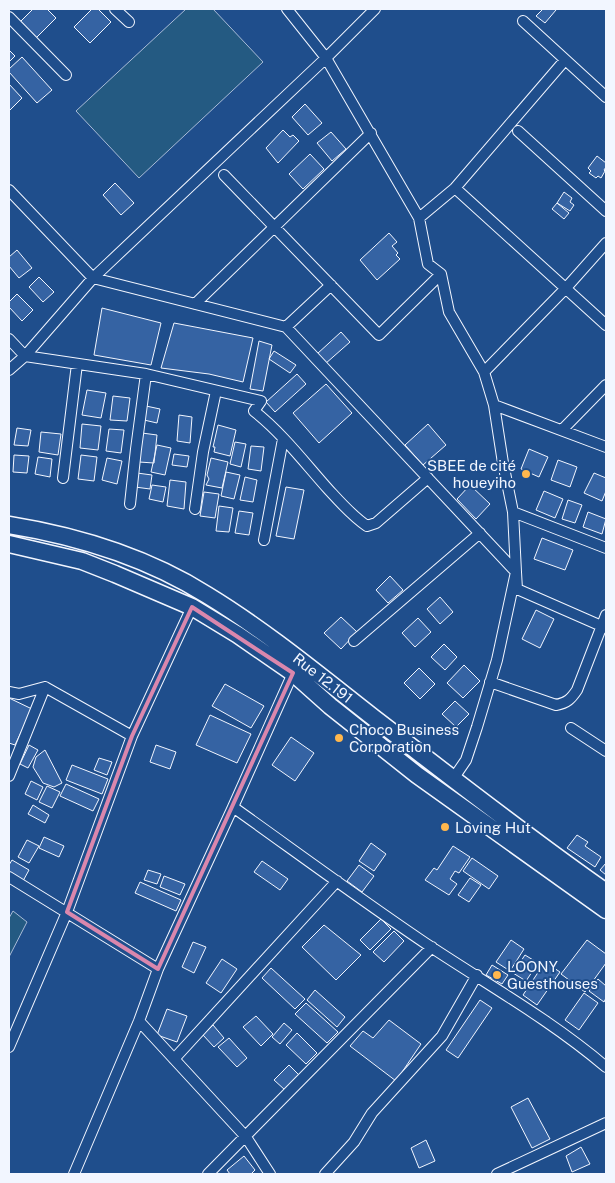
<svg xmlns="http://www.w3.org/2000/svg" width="615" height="1183" font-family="'Public Sans',sans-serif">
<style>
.green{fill:#245a82;stroke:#a8bbd7}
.building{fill:#3563a3;stroke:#f2f6ff}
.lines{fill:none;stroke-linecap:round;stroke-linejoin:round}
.minor-casing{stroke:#f2f6ff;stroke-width:12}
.primary-casing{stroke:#f2f6ff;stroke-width:19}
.minor{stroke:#1f4e8c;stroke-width:10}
.primary{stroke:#1f4e8c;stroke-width:16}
.marked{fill:none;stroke:#da87ad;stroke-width:4;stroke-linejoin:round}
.poi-dot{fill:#ffb74d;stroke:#1f4e8c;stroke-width:2}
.labels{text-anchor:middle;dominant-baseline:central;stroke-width:4;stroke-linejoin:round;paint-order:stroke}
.poi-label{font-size:15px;fill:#f2f6ff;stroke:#1f4e8c;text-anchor:start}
.street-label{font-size:15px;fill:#f2f6ff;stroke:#1f4e8c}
</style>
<rect width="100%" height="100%" fill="#1f4e8c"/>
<path class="green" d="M186,9H213L263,62L139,178L76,111Z
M13,911L27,922L9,957V918Z"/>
<path class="building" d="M33,9H47L56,18L35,39L19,23Z
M92,9H98L111,22L90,43L74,27Z
M543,9H554L556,10L545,23L536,16Z
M9,50L15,56L9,62Z
M22,57L52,90L37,103L9,72V69Z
M9,84L22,98L9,111Z
M305,104L322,123L308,135L292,117Z
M283,130L290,137L293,135L299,141L278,163L266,148Z
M331,132L346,149L332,161L317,143Z
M310,154L324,169L303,189L289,174Z
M597,156L606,163V167L604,170L605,171L601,178L598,176L596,178L589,173L591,171L588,168Z
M115,183L134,203L121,215L103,195Z
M564,192L572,198L570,202L574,205L570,211L557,203Z
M557,203L569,213L564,219L552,209Z
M389,233L397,242L392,246L398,253L396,255L400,259L377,280L360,260Z
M17,250L32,268L19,278L9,266V257Z
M39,277L54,292L43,302L29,287Z
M17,294L33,310L22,321L9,307V302Z
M102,308L161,323L151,365L94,355Z
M174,323L253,338L243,382L209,374L161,368Z
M341,332L350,342L325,364L317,354Z
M259,341L272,345L263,391L250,389Z
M274,351L296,365L290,373L269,359Z
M297,374L306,384L275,412L266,402Z
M326,384L352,413L319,443L293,413Z
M87,390L106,393L101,418L82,415Z
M113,396L130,398L127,421L110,420Z
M146,406L160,409L157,423L144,420Z
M179,415L192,417L190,443L177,441Z
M82,424L101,426L98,450L80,448Z
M428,424L446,445L423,465L405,445Z
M218,425L236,430L230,456L214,452L215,447H213Z
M17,428L31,430L28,446L14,445Z
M109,429L124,430L121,453L106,451Z
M41,432L61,434L58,455L39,452Z
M142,433L157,435L154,463L139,462Z
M235,442L246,444L241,467L230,464Z
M157,445L171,448L165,475L151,472Z
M251,446L264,447L261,471L248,469Z
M529,449L548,457L539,477L521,469Z
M174,454L189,456L187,467L172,465Z
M14,455L29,456L27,473L13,472Z
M81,455L97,457L94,481L78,479Z
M38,457L52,459L50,477L35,474Z
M107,458L122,461L117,484L102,480Z
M211,458L228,462L222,488L206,485L209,479L207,475Z
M558,460L577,467L570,487L551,480Z
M226,472L240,475L234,499L221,496Z
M137,473L152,475L150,489L135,487Z
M594,473L606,478V491L602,501L584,493Z
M245,477L257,480L253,502L240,500Z
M170,480L186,482L184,509L167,506Z
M152,485L166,487L163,502L149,499Z
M470,485L490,504L476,519L457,499Z
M286,487L304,490L294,539L276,536Z
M544,491L563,499L555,518L536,510Z
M204,492L219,494L215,518L200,516Z
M568,500L582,505L575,523L562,519Z
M219,506L233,508L229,532L216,531Z
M239,511L253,513L249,535L235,533Z
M588,512L606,519L602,534L583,527Z
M542,538L573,550L565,570L534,559Z
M390,576L403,590L388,603L376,590Z
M440,597L453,612L440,624L427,609Z
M536,610L554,619L540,648L522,639Z
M341,617L357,632L341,649L324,633Z
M418,618L431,632L415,647L402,633Z
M444,644L457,657L445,670L431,657Z
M464,665L480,681L463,698L447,683Z
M419,668L435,684L420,699L404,683Z
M225,684L264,706L251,728L212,706Z
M9,698L32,709L15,745L9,743Z
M455,701L469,714L456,727L442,714Z
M210,715L251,734L237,763L196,745Z
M291,737L314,753L295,781L272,765Z
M29,745L38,750L28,768L20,764Z
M156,745L176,752L170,769L150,762Z
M45,750L62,783L54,787L43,783L33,767L36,757Z
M99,758L112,762L107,775L94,770Z
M72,765L108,779L102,794L66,780Z
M31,781L43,787L37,800L25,794Z
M66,784L99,799L93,811L60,796Z
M47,786L60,792L52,808L39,802Z
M33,805L49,815L45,823L28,814Z
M577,835L588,842L585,846L601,857L595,867L567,848Z
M44,837L64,846L59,857L39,848Z
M27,840L39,846L29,863L18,857Z
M371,843L386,854L374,871L359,861Z
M453,846L470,857L459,873L455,871L450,879L457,884L449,895L425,880L434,868L437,870Z
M472,858L498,876L489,889L463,871Z
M12,860L29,870L23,881L9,873V865Z
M262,861L288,879L280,890L254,872Z
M606,863V875L600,870Z
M359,865L374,876L362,892L347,881Z
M148,870L161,874L157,884L144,880Z
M164,876L185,884L180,895L160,887Z
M470,878L481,885L469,902L458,895Z
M140,882L181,900L176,911L135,893Z
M381,919L391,929L370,950L360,940Z
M324,925L361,955L336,980L302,947Z
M394,931L404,941L384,962L373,952Z
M511,940L524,949L510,971L496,962Z
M587,940L606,954V963L585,992L561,974Z
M193,942L206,947L194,973L182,967Z
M525,955L538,963L526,981L513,973Z
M222,959L237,969L221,993L206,983Z
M545,962L560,972L537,1005L523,995Z
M492,965L508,975L502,984L486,975Z
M271,968L305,999L295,1009L262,978Z
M598,979L606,986V998L604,1002L589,991Z
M315,990L345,1017L337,1027L307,1000Z
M584,993L598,1003L579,1030L565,1020Z
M480,1000L492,1008L458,1058L446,1050Z
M306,1003L338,1032L327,1043L295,1014Z
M167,1009L187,1016L177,1042L157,1035Z
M256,1016L273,1034L261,1046L243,1027Z
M389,1020L421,1044L396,1081L350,1046L363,1031L373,1038Z
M284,1023L292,1030L280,1044L272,1037Z
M213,1025L224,1038L214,1047L203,1035Z
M297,1033L317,1053L306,1064L286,1045Z
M229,1038L247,1058L237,1067L218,1047Z
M289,1065L299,1075L285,1090L274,1080Z
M528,1098L550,1139L532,1148L511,1107Z
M426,1140L435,1161L419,1168L411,1148Z
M581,1147L590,1164L572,1172L566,1156Z
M244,1156L255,1170L251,1174H230L227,1170Z"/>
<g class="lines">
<g class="minor-casing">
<path id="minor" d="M115,9L129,22
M287,9L326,58L419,218L428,264L441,274L449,312L484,372L494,405L503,463L513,512L516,572L497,660L477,727L466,760L453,779
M9,17L66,75
M523,21L606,97
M518,131L606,211
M224,175L379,335L441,274
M455,188L606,325
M9,190L93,278L286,327L516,572L517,589L606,628
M419,218L455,188L565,60
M195,304L371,133
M286,327L331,285
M9,339L25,356L146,374L261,401L254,411C282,433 304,462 328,489C340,502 352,516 367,526L376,523L428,478
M9,370L25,356L93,278L326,58L375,9
M484,372L566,288L606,243
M494,405L606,447
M562,430L606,385
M63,478L77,364
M130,504L136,449L146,374
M195,509L203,452L216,391
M513,512L606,548
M264,540L283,439
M354,641L480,533
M490,682L556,705C567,703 571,699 577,690L606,615
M9,692L19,694L45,687L132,736
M571,728L606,751
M9,776L45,687
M233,807C299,854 364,902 431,947C490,986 552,1021 606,1067
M9,877L158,969
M139,1021L246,1137L270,1174
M9,1047L67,912L132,736L192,607
M174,1059L337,881
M74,1174L139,1021L158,969L233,807L293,673
M208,1174L432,947
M325,1174L354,1142L372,1113L442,1036L477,975
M497,1174L606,1123"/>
</g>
<g class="primary-casing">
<path id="primary" d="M9,525C77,536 148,558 207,595C266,631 319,675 374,718C451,777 527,837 606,892
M9,544L82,561L115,574L192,607L238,635L293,673L330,706L417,775L606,910"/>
</g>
<use href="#minor" class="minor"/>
<use href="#primary" class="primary"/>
</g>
<path class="marked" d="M192,607L293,673L158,969L67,912L132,736Z"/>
<g class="poi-dot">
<circle cx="526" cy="474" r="5"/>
<circle cx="339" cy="738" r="5"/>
<circle cx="445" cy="827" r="5"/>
<circle cx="497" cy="975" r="5"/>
</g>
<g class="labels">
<g class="poi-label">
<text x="516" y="465" text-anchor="end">SBEE de cité<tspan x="516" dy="17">houeyiho</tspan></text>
<text x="349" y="729">Choco Business<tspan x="349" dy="17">Corporation</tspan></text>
<text x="455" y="827">Loving Hut</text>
<text x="507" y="966">LOONY<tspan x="507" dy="17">Guesthouses</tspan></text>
</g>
<g class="street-label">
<text transform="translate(323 678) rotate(38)">Rue 12.191</text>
</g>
</g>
<rect width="615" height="1183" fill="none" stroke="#f2f6ff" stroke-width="20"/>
</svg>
